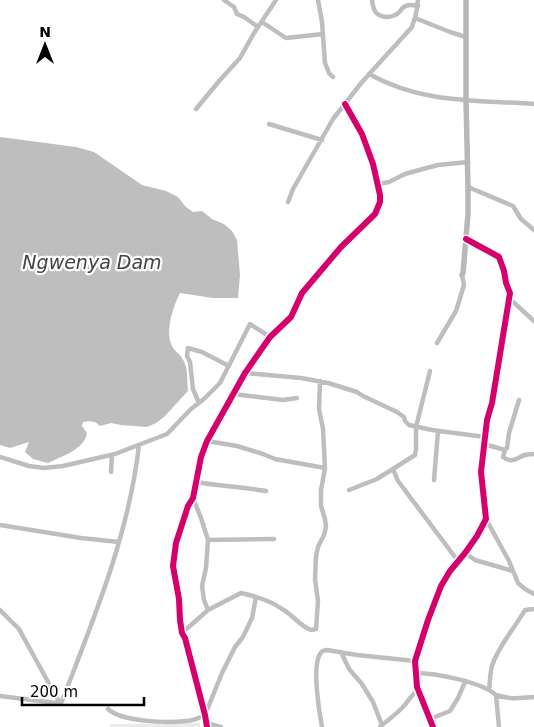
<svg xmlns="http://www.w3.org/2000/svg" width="534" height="727" font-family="'DejaVu Sans',sans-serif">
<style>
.green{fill:#ebebeb}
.water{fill:#bebebe}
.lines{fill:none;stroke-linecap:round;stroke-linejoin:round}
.street{stroke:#bebebe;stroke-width:4.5}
.secondary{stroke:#b8b8b8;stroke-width:5.5}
.cycleway-casing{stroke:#fff;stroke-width:9}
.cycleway{stroke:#d6006c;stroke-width:6}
.labels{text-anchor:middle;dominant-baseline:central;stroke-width:4.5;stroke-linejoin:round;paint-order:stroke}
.water-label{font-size:19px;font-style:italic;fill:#434343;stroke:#fff}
</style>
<rect width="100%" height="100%" fill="#fff"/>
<path class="green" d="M200,723V727H110V724Z"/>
<path class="water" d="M0,137L76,147L94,152L142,185L166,191L178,197L185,206L193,212L202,211L212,219L224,224L232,231L237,240L240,275L238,298H213L180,293C173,307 163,336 174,349C178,354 183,357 185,364C188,372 187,383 188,391L164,417L156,423L147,427L121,425L111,423L100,426C95,420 89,421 83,422L82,426L87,433C84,450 62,456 48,463L33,459L25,452L29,442L10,448L0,445Z"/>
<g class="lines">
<path class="street" d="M224,0L234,7L237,14L244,17L258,27
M318,0L322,22L325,63L329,73L333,77
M372,0C373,9 375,16 386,17C389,17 394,16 397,14C401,12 401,7 406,6C409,4 414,5 418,6
M415,18L450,32L466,37
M262,22L286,38L323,34
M369,74C423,104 475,100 534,104
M196,109L220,80L240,58L254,33L276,0
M269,124L322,140
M378,184L389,182L405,174L423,169L438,165L468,162
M468,187L513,206L521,219L534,230
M288,202L293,189L333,119L362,82L412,27L416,14L418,0
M510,299L534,321
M437,343L456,311L464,285L462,275
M245,373L301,378L328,383L357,392L363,396L397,412L404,417L405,421L409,425L432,430L485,437
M233,394L283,400L297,398
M199,403L193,389L190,362L187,356L188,348L202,352L229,366
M207,441L237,446L263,454L275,459L325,468
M484,444L505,450L503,457C512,464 516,458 525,455C528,454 531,454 534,454
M505,450L507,448L509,433L519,400
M0,457L29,466L44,468L63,466L115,454L167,434L191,409L204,399L220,383L250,324L270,337
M393,469L398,481L458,561
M111,472L112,455
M434,480L438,431
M196,482C219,486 243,487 266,491
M349,490L377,479L415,455L416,449V427L430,371
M193,498L201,518L208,540L206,568L202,586L204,600L208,610
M486,519L509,561L518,583L525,589L534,594
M0,525L81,538L119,542
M208,540L274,539
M465,553L475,560L513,571
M0,610L19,629L58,700L61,703
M182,633L208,610L241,593C255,596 271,601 282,609C293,615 300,626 311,630L316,629L318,601L315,579L316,556L318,547L324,535L326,527L325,519L321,506V490L325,468L323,429L319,409L320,381
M341,652L349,669L362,684L373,702L382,725
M416,673C435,673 482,682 496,695L499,727
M489,690C490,682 490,673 492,666C497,648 516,626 525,610L534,609
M496,695C512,700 519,698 534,697
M0,696L56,703H61L62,701C94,618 129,534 139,445
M108,709C122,722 166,723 186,721C193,721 199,718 205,715L222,673L235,647L243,637L252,618L256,597
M430,719L450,711L458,698L465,682
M206,723L221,727
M207,727L205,715L185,638L182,633L180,620L179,599L173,566L176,543L188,506L193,498L201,457L207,441L245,373L270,337L291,317L302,293L341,247L375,214L380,202V195L373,164L362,134L345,104
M322,727C319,712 312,666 320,654C322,650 323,651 327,650L357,655L415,661
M380,727C387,721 395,715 402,708C408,702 411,695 418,690
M433,727L417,687L415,661L428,620L441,586L450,571L465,553L477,536L486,519L481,472L487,420L492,403L510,293L506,283L504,271L499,257L466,239"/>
<path class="secondary" d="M462,275L463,273L468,214V187L466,100V0"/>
<g class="cycleway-casing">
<path id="cycleway" d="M207,727L205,715L185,638L182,633L180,620L179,599L173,566L176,543L188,506L193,498L201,457L207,441L245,373L270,337L291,317L302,293L341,247L375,214L380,202V195L373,164L362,134L345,104
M433,727L417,687L415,661L428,620L441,586L450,571L465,553L477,536L486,519L481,472L487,420L492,403L510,293L506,283L504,271L499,257L466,239"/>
</g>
<use href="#cycleway" class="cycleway"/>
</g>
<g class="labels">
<g class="water-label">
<text x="92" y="262">Ngwenya Dam</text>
</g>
</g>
<g transform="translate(45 45)" stroke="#ffffff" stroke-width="4" paint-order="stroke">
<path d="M0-4L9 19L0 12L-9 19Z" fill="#000000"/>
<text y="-8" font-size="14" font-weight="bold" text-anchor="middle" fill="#000000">N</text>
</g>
<path d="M22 697v8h122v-8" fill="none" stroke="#000000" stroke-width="2.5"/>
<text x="30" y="697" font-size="15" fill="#000000" stroke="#ffffff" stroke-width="4" paint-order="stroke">200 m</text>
</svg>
